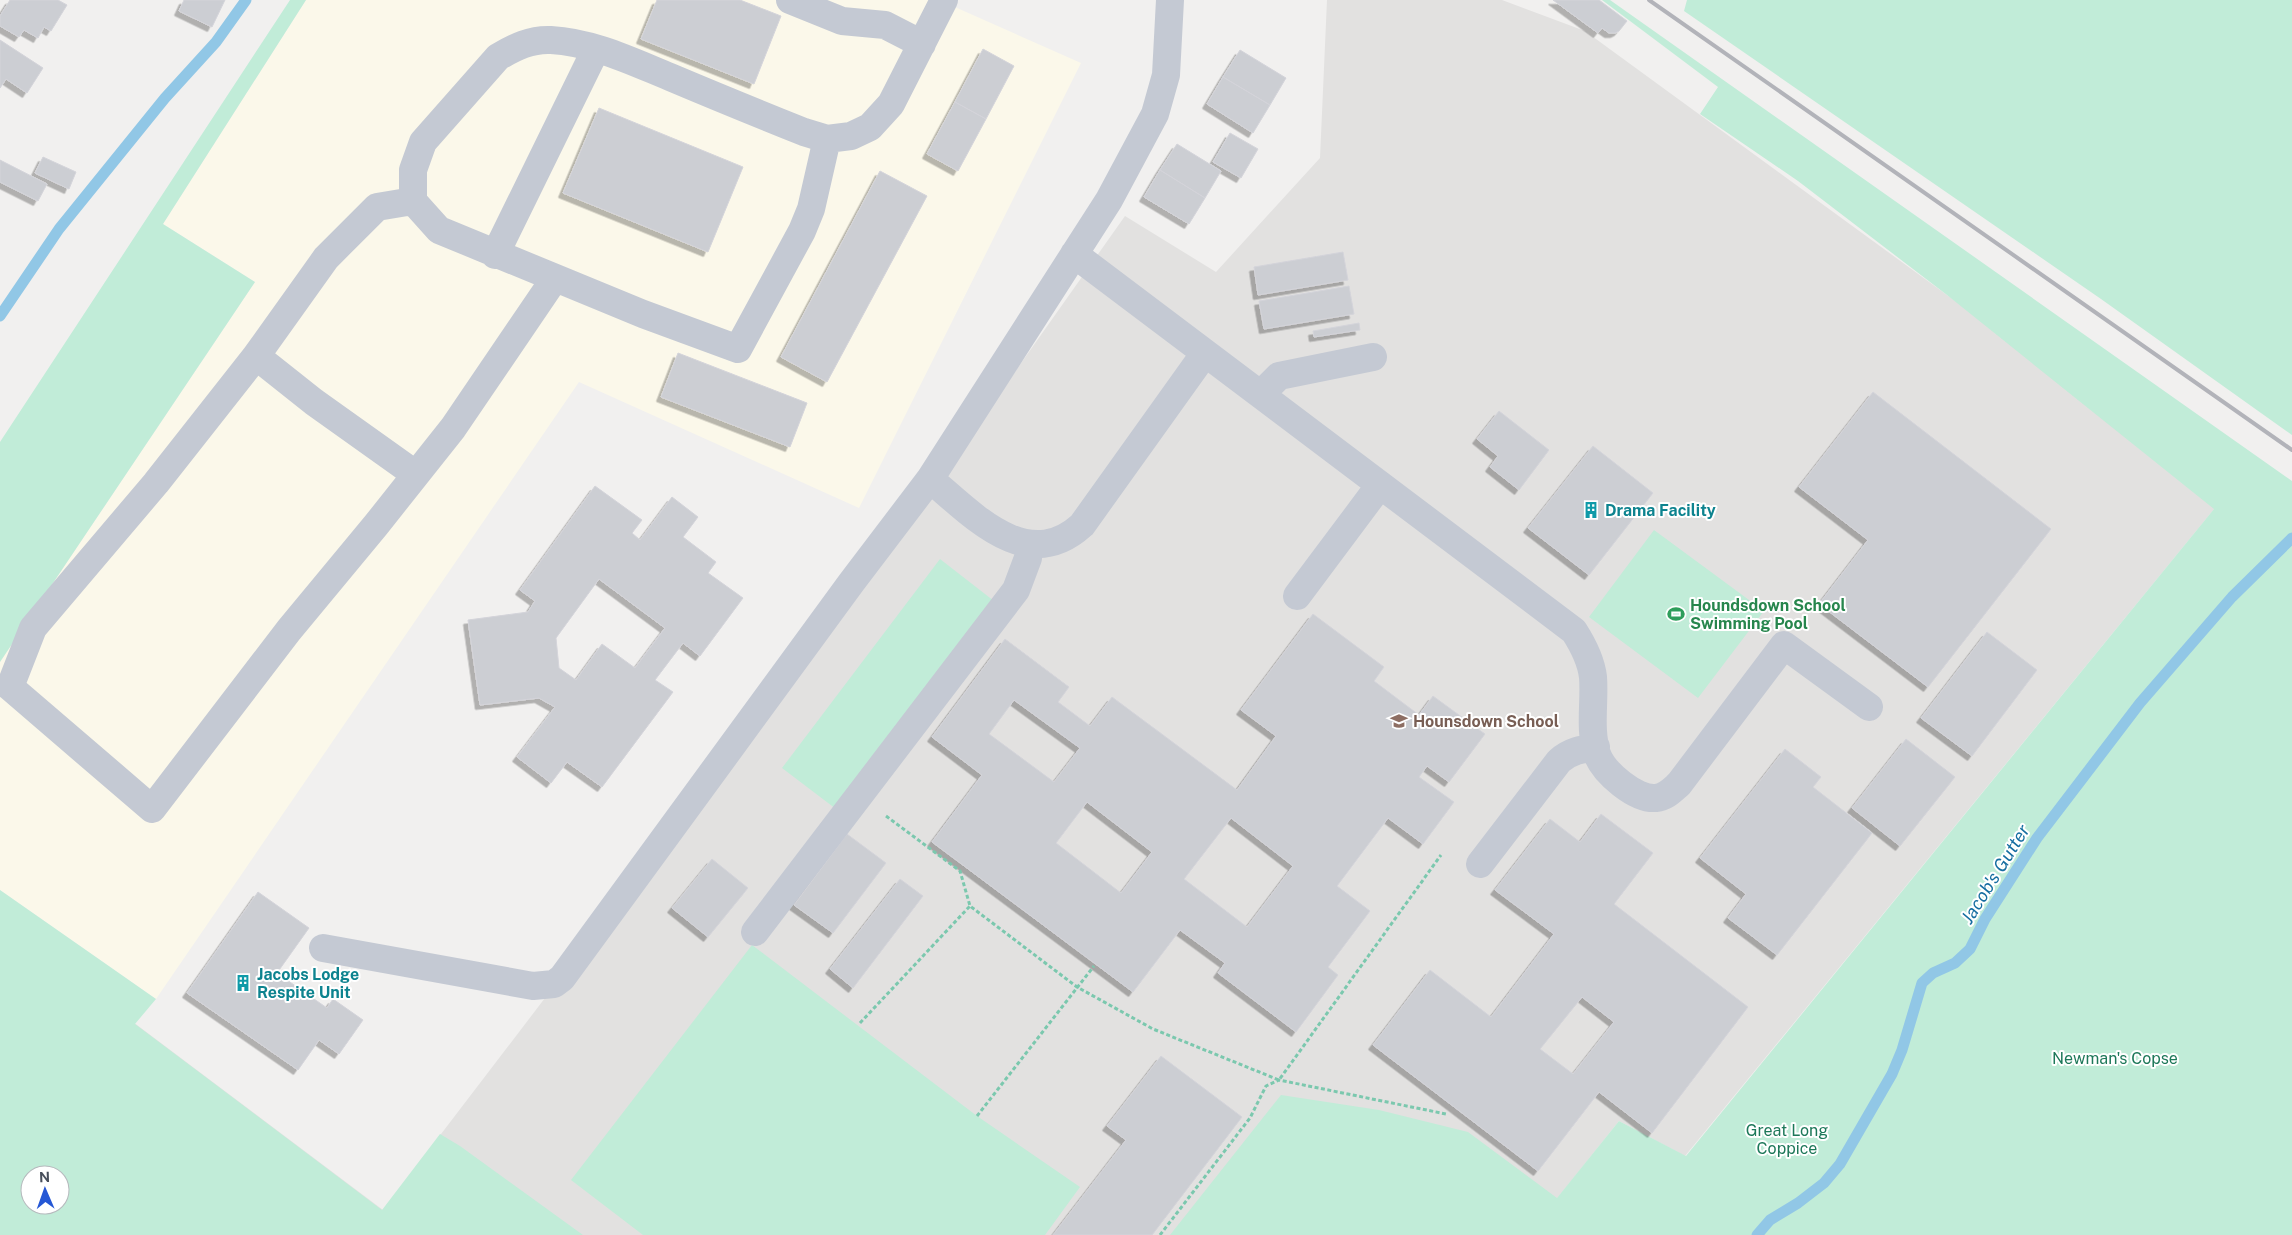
<svg xmlns="http://www.w3.org/2000/svg" width="2292" height="1235" font-family="'Public Sans',sans-serif">
<style>
.commercial{fill:#fbf8ea}
.education{fill:#e2e1e0;fill-rule:evenodd}
.green{fill:#c1ecd8;fill-rule:evenodd}
.lines{fill:none;stroke-linecap:round;stroke-linejoin:round}
.stream{stroke:#91c7e6;stroke-width:11}
.building{fill:#ccced3;stroke:#d4d4da;fill-rule:evenodd;filter:url(#shadow)}
.path{stroke:#7bc8ae;stroke-width:3;stroke-dasharray:4 2.5;stroke-linecap:butt}
.minor{stroke:#c4c9d3;stroke-width:28}
.rail{stroke:#b2b3b9;stroke-width:4}
.labels{text-anchor:middle;dominant-baseline:central;stroke-width:4;stroke-linejoin:round;paint-order:stroke}
.culture-label{font-size:16px;font-weight:bold;fill:#0d838f;stroke:#fff;text-anchor:start}
.leisure-label{font-size:16px;font-weight:bold;fill:#27864d;stroke:#fff;text-anchor:start}
.education-label{font-size:16px;font-weight:bold;fill:#785e54;stroke:#fff;text-anchor:start}
.park-label{font-size:16px;fill:#1d7859;stroke:#fff}
.water-label{font-size:18px;font-style:italic;fill:#166ea1;stroke:#fff}
</style>
<defs>
<filter id="shadow"><feDropShadow dx="-4.5" dy="4.5" stdDeviation="0" flood-color="#0004"/></filter>
</defs>
<rect width="100%" height="100%" fill="#f1f0ef"/>
<path class="commercial" d="M306,0H939L1081,63L859,508L579,382L156,999L0,890V662L255,282L163,224Z"/>
<path class="education" d="M1327,0H1502L1585,31L2224,497L1685,1156L1619,1121L1528,1235H0V922L383,1210L911,519L1125,216L1216,272L1320,158ZM30,1175H60V1205H30Z"/>
<path class="green" d="M290,0H306L163,224L255,282L0,662V442Z
M1602,0H1610L2292,481V1235H1170L1281,1095L1379,1110L1468,1132L1557,1198L1619,1121L1686,1156L2214,509L1947,295L1798,181L1700,114L1718,87Z
M1687,0H2292V435L2101,299L1684,11Z
M1654,530L1764,611L1698,698L1589,617Z
M940,559L994,601L836,809L782,768Z
M0,890L156,999L135,1024L382,1210L440,1134L460,1146L583,1235H0ZM30,1175H60V1205H30Z
M752,945L977,1116L1080,1187L1045,1235H643L571,1180Z"/>
<g class="lines">
<path class="stream" d="M0,316L59,229L165,98L216,42L246,0
M1757,1235L1770,1220L1798,1203L1824,1183L1840,1164L1892,1074L1902,1050L1922,983L1933,973L1955,963L1970,949L1985,919L2037,838L2140,703L2232,597L2292,538"/>
</g>
<path class="building" d="M10,0H58L67,5L51,31L44,27L38,38L24,30L19,37L0,26V16Z
M184,0H225L212,27L179,11Z
M657,0H740L781,16L754,84L641,39Z
M1553,0H1599L1627,21L1619,31L1615,33H1609L1602,28L1598,33Z
M0,40L43,68L27,93L6,79L0,88Z
M983,49L1014,66L986,119L955,102Z
M1240,50L1286,78L1270,105L1223,77Z
M1223,77L1270,105L1253,133L1207,104Z
M955,102L986,119L958,171L927,154Z
M599,108L743,167L708,252L563,193Z
M1230,133L1258,149L1241,178L1213,162Z
M1177,144L1221,171L1205,198L1160,170Z
M43,157L76,172L69,189L35,173Z
M0,160L47,184L38,201L0,182Z
M1160,170L1205,198L1189,224L1144,197Z
M880,171L927,196L827,382L781,357Z
M1343,252L1348,280L1258,295L1254,267Z
M1349,286L1354,314L1264,329L1259,301Z
M1359,323L1360,330L1314,337L1313,331Z
M678,353L807,403L790,447L661,397Z
M1873,392L2051,529L1928,687L1819,604L1868,540L1799,487Z
M1499,411L1549,450L1519,490L1490,467L1498,456L1477,439Z
M1593,446L1653,493L1589,575L1528,528Z
M595,486L642,520L632,533L640,540L672,497L698,517L683,537L716,562L708,573L743,598L700,656L683,643L655,680L673,692L602,787L567,762L551,783L517,757L555,707L539,698L480,705L468,620L528,612L535,601L520,590ZM599,579L665,628L635,668L602,644L576,680L559,668L556,638Z
M1313,614L1384,667L1374,681L1419,715L1433,696L1485,734L1449,782L1427,766L1419,777L1454,802L1423,844L1388,818L1337,886L1370,911L1328,967L1338,975L1296,1032L1218,973L1225,963L1180,930L1133,992L932,842L982,775L932,737L1005,639L1069,687L1058,702L1090,726L1112,697L1237,790L1276,736L1241,710ZM1014,700L1080,748L1054,782L989,734ZM1087,802L1152,852L1121,893L1056,843ZM1231,818L1293,866L1247,927L1184,879Z
M1987,632L2037,670L1972,756L1921,718Z
M1906,739L1955,777L1900,846L1852,808Z
M1785,749L1821,777L1813,787L1872,833L1777,955L1728,918L1746,894L1700,858Z
M1601,814L1653,853L1614,904L1748,1007L1652,1133L1599,1092L1538,1171L1373,1045L1430,970L1491,1017L1554,934L1495,890L1550,819L1580,842ZM1582,997L1614,1022L1573,1074L1540,1049Z
M847,834L886,863L833,933L794,905Z
M712,859L748,888L708,937L672,908Z
M900,879L923,896L853,988L830,969Z
M258,892L309,928L277,973L327,1008L333,999L363,1020L339,1054L319,1040L298,1070L187,993Z
M1161,1056L1242,1117L1152,1235H1053L1126,1140L1107,1126Z"/>
<g class="lines">
<path class="path" d="M886,816L960,871L970,906L1077,987L1153,1029L1279,1080L1441,855
M860,1023L970,906
M977,1116L1094,966
M1160,1235L1250,1118L1266,1086L1279,1080L1446,1114"/>
<path class="minor" d="M790,0L842,21L885,25L922,44
M827,139L811,209L802,231L738,349L643,314L439,230L413,201V170L423,142L498,57C515,47 531,39 551,40C592,42 633,62 670,77C715,96 759,114 804,132L827,139L851,136L870,127L891,104L944,0
M413,201L377,207L326,258L256,356L314,402L415,474
M1074,254L1574,631C1583,645 1591,660 1593,677C1595,702 1589,729 1597,754C1604,773 1636,800 1656,798C1666,797 1672,790 1679,784L1784,645L1869,707
M495,255L596,49
M256,356L156,483L33,628L10,687L152,809L289,630L376,525L453,428L555,278
M1261,394L1279,376L1373,357
M930,479C973,515 1027,575 1082,525L1205,353
M1297,596L1380,485
M1480,864L1559,761C1570,751 1582,749 1596,747
M755,932L1016,590L1028,558L1029,544
M323,948L533,986L554,984L562,978L851,583L930,479L1109,200L1155,114L1166,75L1170,0"/>
<path class="rail" d="M1649,0L2292,450"/>
</g>
<defs>
<g id="building-bare" transform="scale(1.35)"><path d="M-4-6H4V6H1V3H-1V6H-4ZM-2.5-4.3h1.7v1.8h-1.7ZM.8-4.3h1.7v1.8H.8ZM-2.5-1h1.7V.8h-1.7ZM.8-1h1.7V.8H.8Z" fill="#0f9aa8" stroke="#fff" stroke-width="2.5" paint-order="stroke"/></g>
<g id="stadium-bare" transform="scale(1.35)"><path d="M0-5a6.5 5 0 1 0 0 10a6.5 5 0 1 0 0-10ZM-3.5-1.8h7v3.6h-7Z" fill="#2e9e5b" stroke="#fff" stroke-width="2.5" paint-order="stroke"/></g>
<g id="school-bare" transform="scale(1.35)"><path d="M0-5L7-2L0 1L-7-2ZM-4 1L0 2.5L4 1V4Q0 6-4 4Z" fill="#8d6e63" stroke="#fff" stroke-width="2.5" paint-order="stroke"/></g>
</defs>
<g fill-rule="evenodd">
<use href="#building-bare" x="1591" y="510"/>
<use href="#stadium-bare" x="1676" y="614"/>
<use href="#school-bare" x="1399" y="721"/>
<use href="#building-bare" x="243" y="983"/>
</g>
<g class="labels">
<g class="culture-label">
<text x="1605" y="510">Drama Facility</text>
<text x="257" y="974">Jacobs Lodge<tspan x="257" dy="18">Respite Unit</tspan></text>
</g>
<g class="leisure-label">
<text x="1690" y="605">Houndsdown School<tspan x="1690" dy="18">Swimming Pool</tspan></text>
</g>
<g class="education-label">
<text x="1413" y="721">Hounsdown School</text>
</g>
<g class="park-label">
<text x="2115" y="1058">Newman's Copse</text>
<text x="1787" y="1130">Great Long<tspan x="1787" dy="18">Coppice</tspan></text>
</g>
<g class="water-label">
<text transform="translate(1995 874) rotate(-58)">Jacob's Gutter</text>
</g>
</g>
<g transform="translate(45 1190) rotate(358)"><circle r="24" fill="#ffffff" stroke="#b6b9bd"/>
<path d="M0-4L9 19L0 12L-9 19Z" fill="#2557d5"/>
<text y="-8" font-size="14" font-weight="bold" text-anchor="middle" fill="#484f5b">N</text>
</g>
</svg>
